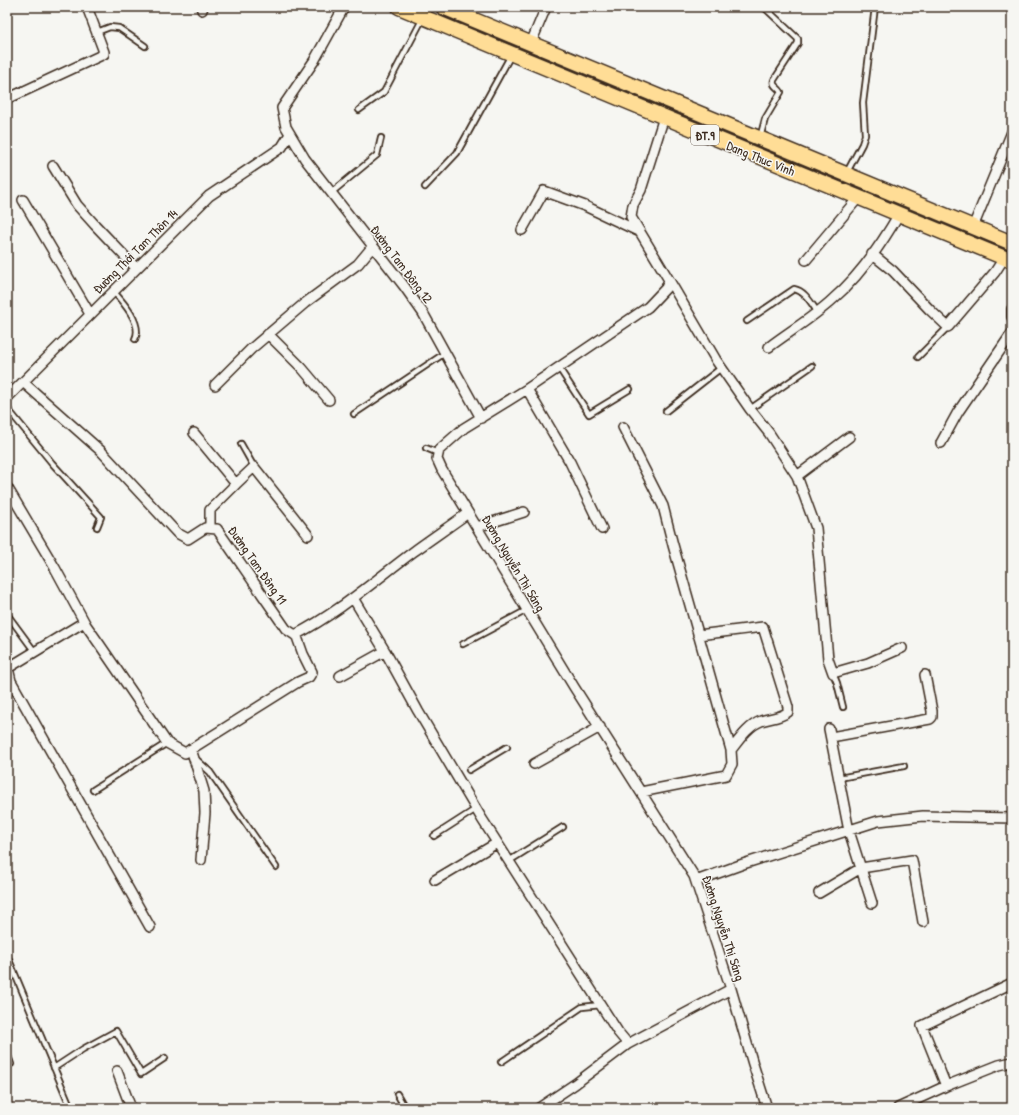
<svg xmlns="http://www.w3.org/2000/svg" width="1019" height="1115" font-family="'Patrick Hand',sans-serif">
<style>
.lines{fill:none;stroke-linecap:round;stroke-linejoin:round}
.service-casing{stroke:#3b2a1e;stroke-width:8}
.minor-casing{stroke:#3b2a1e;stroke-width:12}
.primary-casing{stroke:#3b2a1e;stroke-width:17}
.service{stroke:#f6f6f2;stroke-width:4.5}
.minor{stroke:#f6f6f2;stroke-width:9}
.primary{stroke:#ffdd96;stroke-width:14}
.labels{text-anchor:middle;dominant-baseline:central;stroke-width:3;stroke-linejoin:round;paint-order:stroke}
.shield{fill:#f6f6f2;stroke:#73675e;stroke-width:1}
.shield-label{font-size:12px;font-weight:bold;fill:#3b2a1e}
.street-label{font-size:13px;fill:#3b2a1e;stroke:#f6f6f2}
</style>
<rect width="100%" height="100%" fill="#f6f6f2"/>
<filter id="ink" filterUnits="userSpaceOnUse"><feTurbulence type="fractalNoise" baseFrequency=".025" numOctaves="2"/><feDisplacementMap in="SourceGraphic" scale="8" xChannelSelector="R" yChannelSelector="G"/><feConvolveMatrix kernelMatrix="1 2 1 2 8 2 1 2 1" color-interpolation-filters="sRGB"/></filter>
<g filter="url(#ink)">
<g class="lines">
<g class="service-casing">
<path id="service" d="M97,32L110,27L119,28L145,46
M359,110L384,92L423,18
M760,138L765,119L781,92C778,87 772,86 774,80L798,43V39L764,7
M847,172L862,144L865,135L863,103L875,7
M425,187L457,153L511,55
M331,193L377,155L381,138
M113,291C123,302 143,324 135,339
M747,321L794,289C805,291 811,303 817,311
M918,357L948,327
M559,368L589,414L630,389
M7,408L52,463L101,517L97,527
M750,409L812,366
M666,411L721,368
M354,414L445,353
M241,444L254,467
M426,448L438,453
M7,614L35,652
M463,644L527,610
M833,673L837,683L843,707
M197,760L210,772L276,867
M469,770L507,747
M839,778L904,766
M93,790L167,743
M434,836L476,809
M509,861L563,827
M7,955L71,1108
M7,1053L11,1064L7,1065
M501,1062L582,1007L601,1005
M54,1068L83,1049L116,1031L141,1074L165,1058
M397,1094L405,1108"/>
</g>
<g class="minor-casing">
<path id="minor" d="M344,7L314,61L282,108L286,127L305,159L404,286L423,313L481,418
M202,10L203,7
M531,43L546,7
M7,99L104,54V52L87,7
M664,117L641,190L633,205L631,217L669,280L666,288L648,307L527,389L464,428L439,450L437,459L442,470L574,687L694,876L731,989L753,1064L767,1108
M53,166L77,205L95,225L136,268
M23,200L90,314
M973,227L1012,132
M522,230L544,191L585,206L640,232
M872,254L893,271L930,310L948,327L995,272L1004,258
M806,260L858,198
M669,280L716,360L750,409L769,433L797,476L816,528L828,659L833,673L868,663L902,648
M1012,309V317
M268,334L302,368L329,400
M769,347C790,331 814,317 833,299C860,276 881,245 899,214
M23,382L101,451L177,533L188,539L205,528L217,529L286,629L295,635C338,613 374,581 413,552C431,539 450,526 468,513
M215,385L251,349L305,303L358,264L373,246
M527,389L570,462L602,529
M7,398L209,196L282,147L290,134
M623,427L663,506L673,545L731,750L732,764L726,775L641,792
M194,433L236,484
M941,443L958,412L1012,333
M797,476L849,437
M7,487L55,568L86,625L100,645L167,743L185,753L298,682L309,677L312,672L303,654L297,637L295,635
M477,527L524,512
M210,528V510L236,484L254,467L308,535
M353,598L385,651L418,711L482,819L618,1032L628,1044L731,989
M84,622L8,668L11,681L150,927
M698,635L763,627L788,707V712C780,718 770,718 761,721C748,726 739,740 731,750
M340,676L385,651
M829,729L849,831L872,903
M831,737L930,719L932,717V711L925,675
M191,749L204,791L205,813L201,860
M534,764L600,727
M435,880L497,843
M696,881L743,864L878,821L923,816L1012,818
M819,893L861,868L912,860L923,922
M117,1071L131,1108
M946,1086L999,1065L1012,1062
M7,1107V1108
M539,1108L575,1084L628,1044
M898,1108L946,1086L922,1026L1012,983"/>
</g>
<g class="primary-casing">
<path id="primary" d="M399,7L1012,261
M443,7L1012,243"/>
</g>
<use href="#service" class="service"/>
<use href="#minor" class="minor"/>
<use href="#primary" class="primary"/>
</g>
</g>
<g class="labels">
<rect class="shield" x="691" y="125" width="28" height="20" rx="3"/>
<g class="shield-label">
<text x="705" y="135">ĐT.9</text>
</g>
<g class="street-label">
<text transform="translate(761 158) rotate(22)">Dang Thuc Vinh</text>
<text transform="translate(135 251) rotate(-45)">Đường Thới Tam Thôn 14</text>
<text transform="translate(402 264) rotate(53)">Đường Tam Đông 12</text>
<text transform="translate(514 563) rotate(59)">Đường Nguyễn Thị Sáng</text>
<text transform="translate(258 565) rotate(55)">Đường Tam Đông 11</text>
<text transform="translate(724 928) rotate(72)">Đường Nguyễn Thị Sáng</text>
</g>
</g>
<rect width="1019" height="1115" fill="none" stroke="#f6f6f2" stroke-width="24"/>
<rect x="12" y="12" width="995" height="1091" fill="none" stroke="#3b2a1e" stroke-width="1.5" filter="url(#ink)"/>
</svg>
